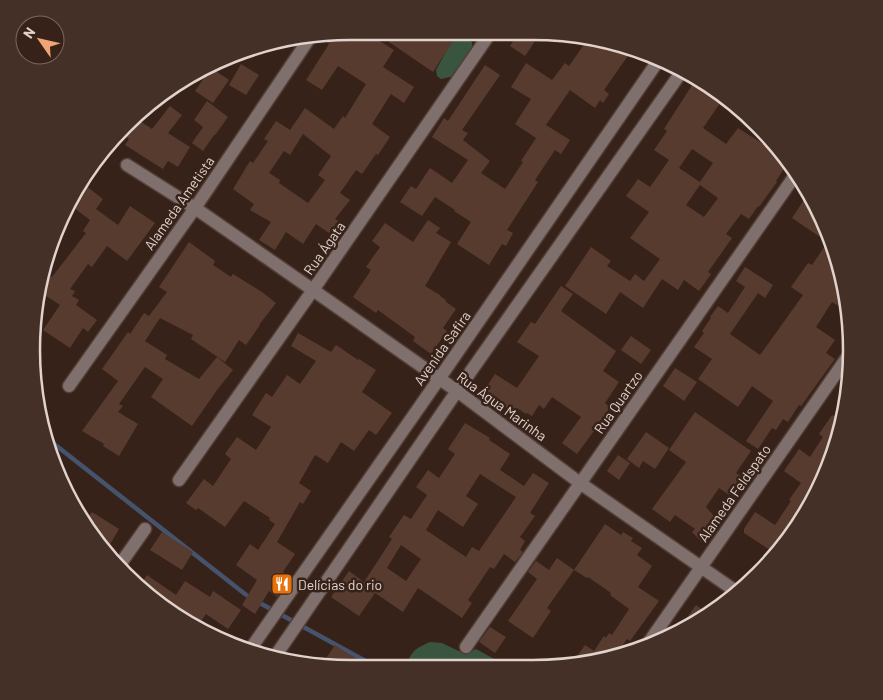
<svg xmlns="http://www.w3.org/2000/svg" width="883" height="700" font-family="Barlow,sans-serif">
<style>
.forest{fill:#39543f}
.lines{fill:none;stroke-linecap:round;stroke-linejoin:round}
.stream{stroke:#45536d;stroke-width:4.5}
.building{fill:#583b2f;fill-rule:evenodd}
.minor-casing{stroke:#523e36;stroke-width:15}
.minor{stroke:#80706d;stroke-width:12}
.labels{text-anchor:middle;dominant-baseline:central;stroke-width:5;stroke-linejoin:round;paint-order:stroke}
.street-label{font-size:14px;fill:#e1d2cc;stroke:#372219}
.poi-label{font-size:14px;fill:#e1d2cc;stroke:#372219;text-anchor:start}
.rim{fill:none;stroke:#e1d2cc;stroke-width:2.5}
</style>
<rect width="100%" height="100%" fill="#372219"/>
<path class="forest" d="M462,37L472,42V54L459,75L441,79L437,76L436,70L453,39Z
M430,642L442,643L465,654L476,649L498,661L522,664L527,667L407,665C411,651 416,648 430,642Z"/>
<g class="lines">
<path class="stream" d="M44,436L245,594L251,598
M258,602L371,664"/>
</g>
<path class="building" d="M350,31H364L394,50L383,67L414,87L404,103L391,94L372,124L390,137L378,155L376,154L362,174L356,170L340,193L350,200L335,219L338,221L329,233L316,224L303,244L286,232L275,250L259,240L271,222L250,210L254,204L233,189L250,161L253,163L268,141L264,139L276,121L290,130L305,108L334,129L343,116L345,118L366,84L338,66L322,90L306,80L329,44L319,35ZM303,134L331,156L318,175L325,180L308,203L279,183L280,180L269,173L284,151L290,155Z
M396,31H402L459,32L433,72L389,42Z
M519,32H541L525,56L510,46Z
M588,39L626,46L632,50L604,90L609,94L603,103L600,100L595,108L570,90L546,125L570,140L561,154L555,150L535,180L538,182L507,230L513,233L506,246L502,244L489,265L457,244L471,222L454,211L455,210L435,197L422,216L400,202L411,186L416,189L430,168L452,183L468,160L432,137L444,118L448,121L485,65L500,75L462,130L468,133L463,140L490,161L481,173L505,189L523,162L521,161L536,138L515,124L531,99L511,87L526,63L552,80L565,63L569,66Z
M241,64L259,75L246,95L229,85Z
M211,68L229,80L213,103L195,91Z
M694,82L723,99L703,128L726,144L738,128L779,154L787,164L776,181L777,182L759,207L758,206L749,219L741,214L726,234L732,238L708,272L711,274L699,291L684,280L678,290L662,279L643,308L620,292L606,314L565,286L591,247L611,261L607,266L630,281L635,274L644,281L660,259L630,238L649,212L626,196L638,179L650,187L669,160L654,150L667,131L664,129ZM692,149L713,163L700,182L679,168ZM700,185L718,198L704,217L686,205Z
M207,101L228,117L215,135H214L203,151L192,143L203,127L194,120Z
M170,106L182,115L168,133L190,147L178,167L168,161L163,169L125,145L129,139L119,132L125,124L134,117L152,129Z
M81,182L103,199L96,209L118,225L130,206L155,223L127,261L107,246L92,267L88,264L70,289L75,291L72,296L79,300L76,305L97,320L88,332L83,328L70,348L43,330L60,305L40,292L51,276L52,277L86,233L83,231L90,220L69,204L74,196L72,195L74,190Z
M809,192L817,213L826,241L792,218Z
M428,220L440,228L436,233L451,242L425,286L440,295V296L446,300L445,301L456,309L443,328L447,331L431,354L413,341L415,337L378,310L376,313L353,297L371,270L366,267L380,247L372,241L385,223L413,242Z
M189,242L215,261L213,265L231,277L233,274L262,292L276,303L259,325H260L246,345L239,340L225,362L191,339L193,335L160,318L145,341L167,355L165,359L199,379L217,357L233,370L217,390L192,426L151,397L163,379L145,367L119,404L123,406L118,412L138,424L119,456L103,446L104,444L82,431L118,381L102,369L128,332L130,334L144,313L149,316L167,292L159,287Z
M827,243L845,297L839,306L832,302L816,327L835,340L826,353L835,359L801,406L799,405L788,422L783,419L776,430L772,428L758,449L746,441L773,401L752,386L738,407L698,379L712,359L694,347L704,333L702,331L711,318L710,317L718,306L728,313L745,287L736,281L745,267L773,285L765,298L758,293L730,334L760,355L803,295L791,287L808,263L812,265Z
M561,286L573,294L561,311L616,351L603,371L619,382L605,403L610,407L594,431L577,454L562,443L581,417L552,397L544,409L539,405L532,416L527,413L526,414L517,408L514,414L483,392L495,374L517,388L539,356L517,342L531,322L535,324Z
M298,333L331,352L336,345L358,360L359,359L376,370L362,392L392,413L376,435L369,430L354,451L341,442L328,463L315,455L299,483L311,491L303,504L300,502L277,542L295,554L283,572L291,577L277,597L269,591L255,614L242,605L257,580L236,565L250,544L258,550L275,524L269,520L270,518L244,501L225,527L198,508L196,510L186,503L204,479L213,486L231,459L225,454L237,437L256,450L271,427L252,415L266,393L272,397L287,375L300,384L316,361L291,346Z
M631,336L651,350L641,364L621,350Z
M675,368L697,382L684,401L663,386Z
M843,404L841,433L790,536L784,545L777,541L770,550L744,533V529L755,512L775,525L791,501L789,500L801,483L784,471L799,449L810,457L823,437L819,434L832,415L834,416Z
M695,412L751,451L736,473L742,477L729,495L719,488L706,507L721,524L702,542L692,532L695,529L675,515L670,522L652,509L686,462L669,450Z
M465,423L490,438L489,440L510,454L500,470L524,486L533,473L549,483L530,513L535,516L520,537L525,541L520,550L523,552L515,562L504,554L494,569L490,567L468,600L472,603L462,618L418,588L403,612L375,593L359,616L331,597L349,571L364,582L392,539L389,537L404,515L411,519L427,495L416,487L428,470L439,478L455,454L448,449ZM480,474L516,497L479,551L472,547L466,557L426,530L438,510L463,527L478,504L466,496ZM401,545L421,559L406,581L387,568Z
M646,432L669,448L655,469L643,461L639,468L627,459Z
M618,455L630,463L619,480L607,471Z
M92,512L119,529L108,548L85,522Z
M605,524L621,535L623,532L633,538L631,541L642,548L637,555L652,566L638,587L659,601L630,641L627,639L614,658L571,665L585,645L594,651L604,636L606,638L609,633L612,635L629,609L610,595L611,593L588,577L587,578L574,570Z
M162,532L193,552L182,570L150,550Z
M557,558L574,570L547,608L551,611L533,638L508,621L537,579L528,572L536,561L549,570Z
M147,575L176,595L185,581L210,597L213,591L241,610L228,629L206,614L197,627L156,603L140,585Z
M696,605L707,613L694,625L686,619Z
M490,627L506,637L495,653L479,642Z
M335,645L364,664L323,663Z"/>
<g class="lines">
<g class="minor-casing">
<path id="minor" d="M127,165L195,208L313,290L457,391L580,483L734,590
M69,386L195,208L311,36
M179,480L313,290L491,32
M121,563L145,529
M647,645L846,359
M466,647L796,174
M249,651L439,379L658,61
M274,658L457,391L680,74"/>
</g>
<use href="#minor" class="minor"/>
</g>
<defs>
<g id="restaurant-square" transform="scale(1.125)"><rect x="-9" y="-9" width="18" height="18" rx="4" fill="#e8710a" stroke="#372219"/><path d="M-5-6h1v4h1v-4h1v4h1v-4h1v5L-1.5 .5V6h-2V.5L-5-1ZM5-6V6H3V1.5H1.5Q1.5-4 5-6Z" fill="#fff"/></g>
</defs>
<g fill-rule="evenodd">
<use href="#restaurant-square" x="282" y="584"/>
</g>
<g class="labels">
<g class="street-label">
<text transform="translate(179 203) rotate(-55)">Alameda Ametista</text>
<text transform="translate(324 248) rotate(-55)">Rua Ágata</text>
<text transform="translate(442 348) rotate(-55)">Avenida Safira</text>
<text transform="translate(618 402) rotate(-55)">Rua Quartzo</text>
<text transform="translate(502 406) rotate(36)">Rua Água Marinha</text>
<text transform="translate(734 493) rotate(-55)">Alameda Feldspato</text>
</g>
<g class="poi-label">
<text x="298" y="584">Delícias do rio</text>
</g>
</g>
<path d="M0 0H883V700H0ZM350 40H533A310 310 0 0 1 843 350V350A310 310 0 0 1 533 660H350A310 310 0 0 1 40 350V350A310 310 0 0 1 350 40Z" fill="#453027" fill-rule="evenodd"/>
<path class="rim" d="M350 40H533A310 310 0 0 1 843 350V350A310 310 0 0 1 533 660H350A310 310 0 0 1 40 350V350A310 310 0 0 1 350 40Z"/>
<g transform="translate(40 40) rotate(304)"><circle r="24" fill="#372219" stroke="#7b6861"/>
<path d="M0-4L9 19L0 12L-9 19Z" fill="#efa376"/>
<text y="-8" font-size="14" font-weight="bold" text-anchor="middle" fill="#e1d2cc">N</text>
</g>
</svg>
